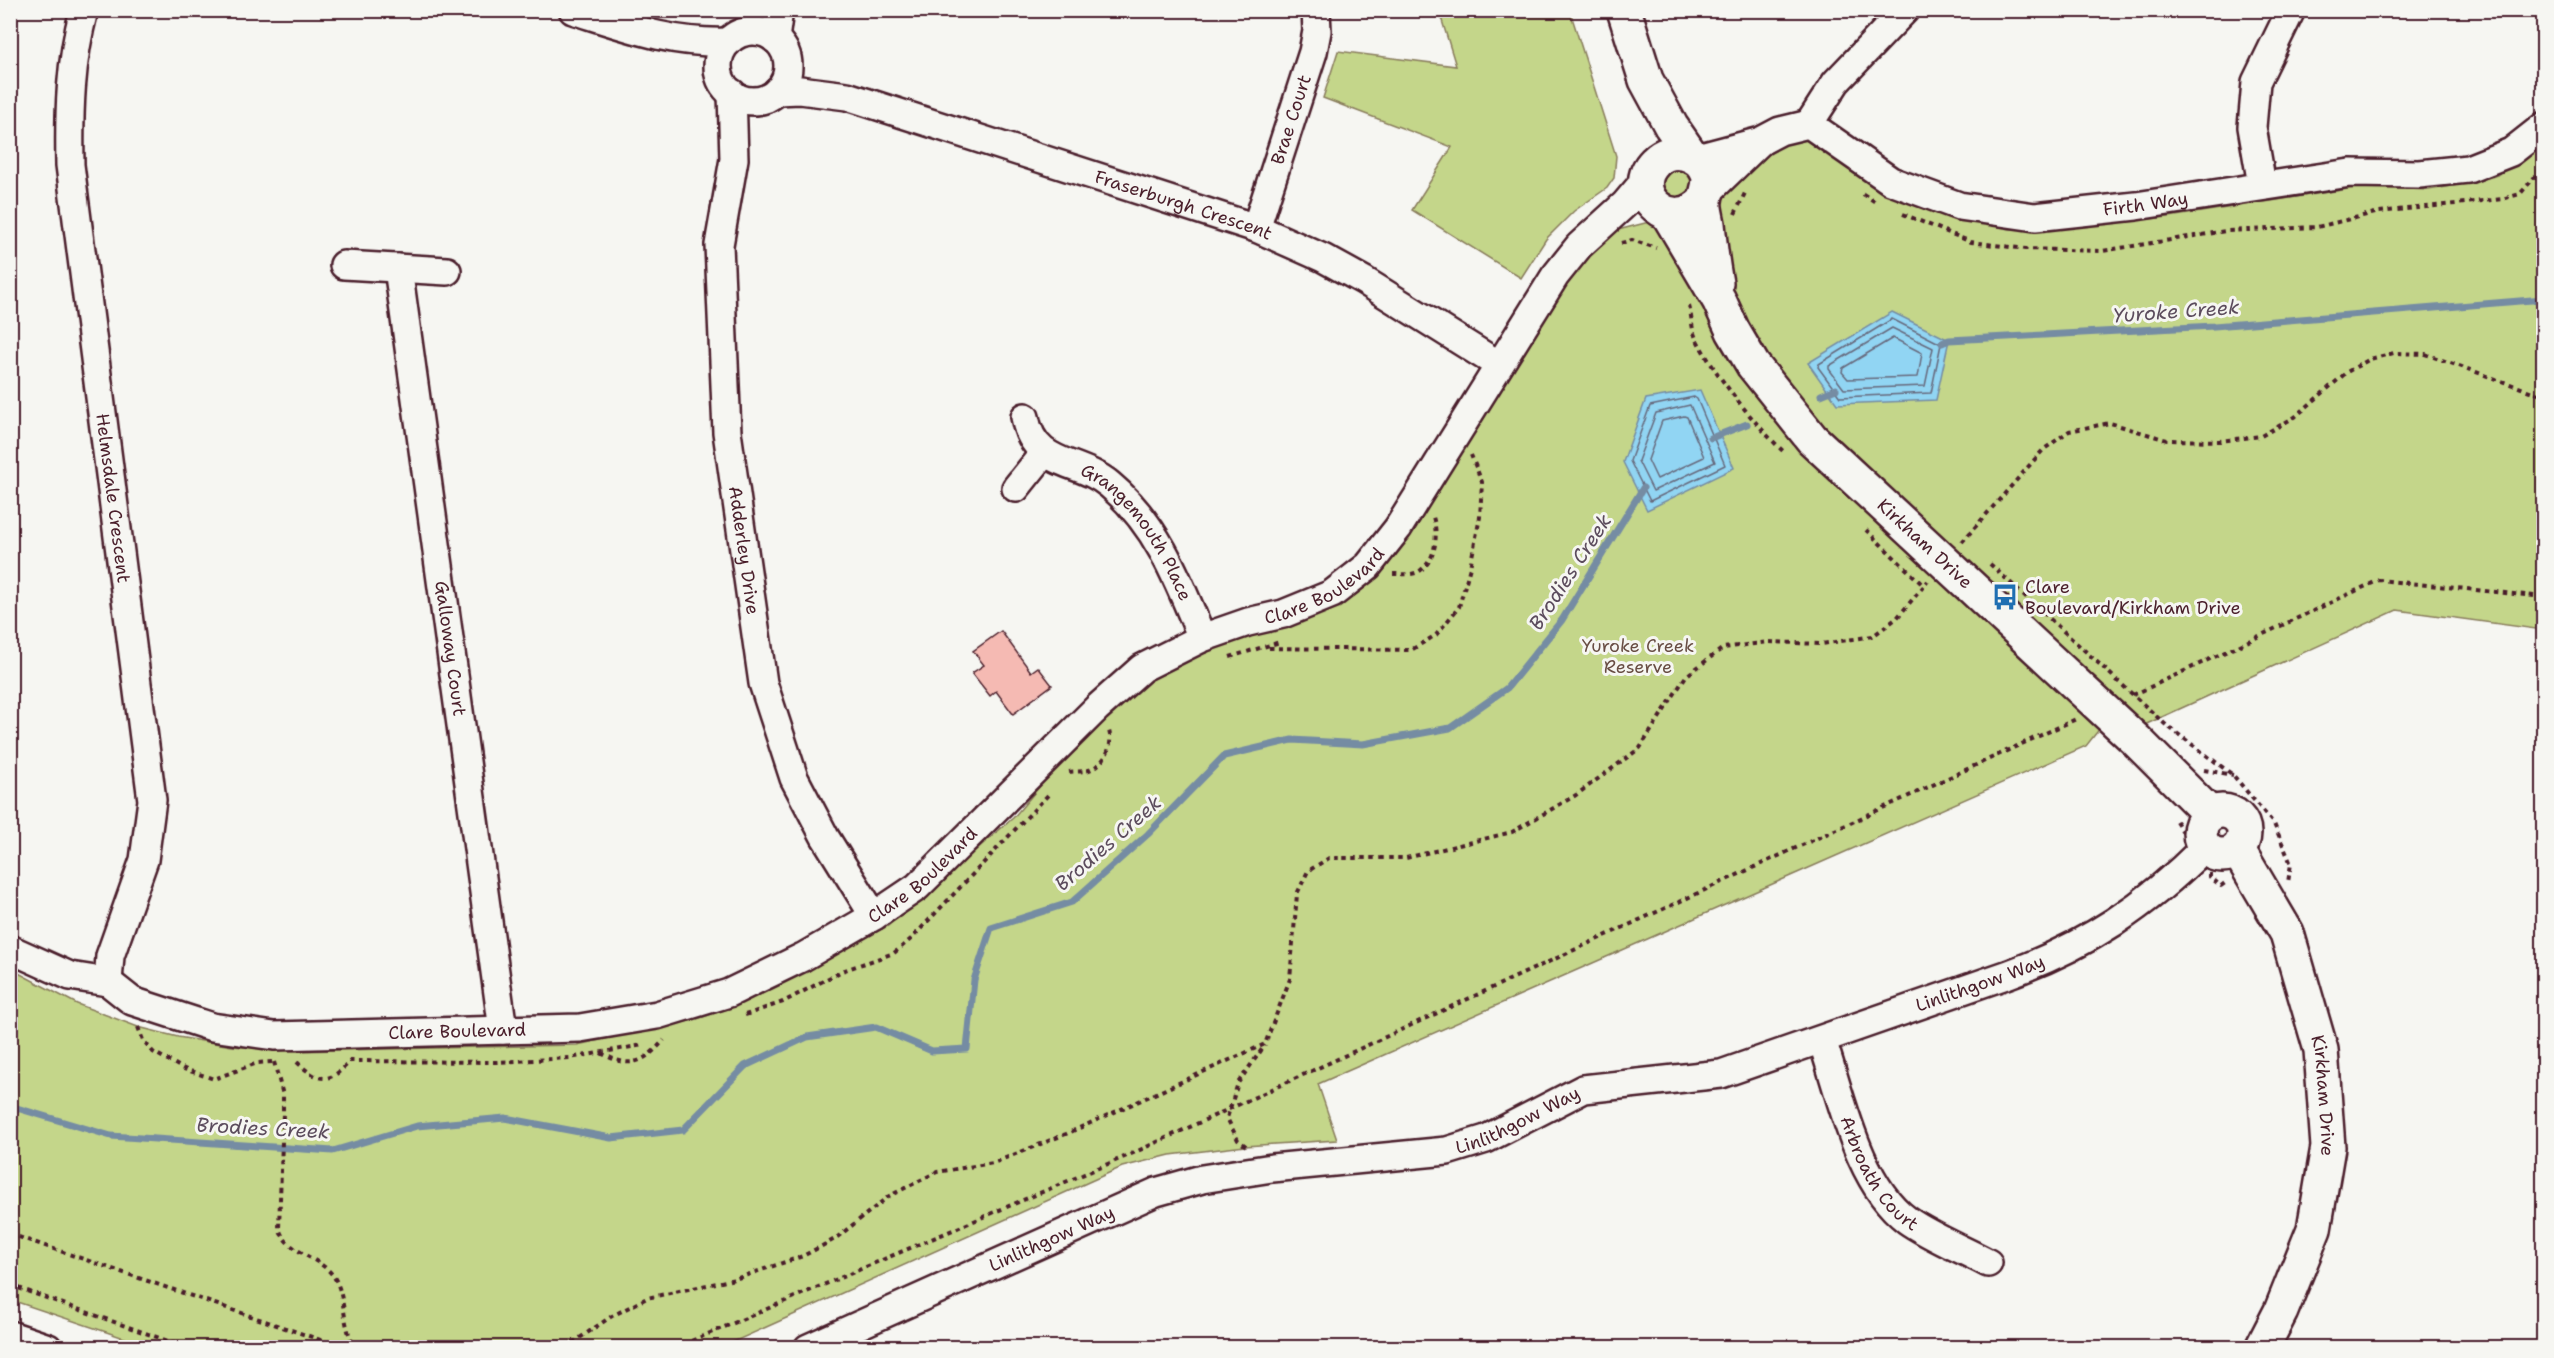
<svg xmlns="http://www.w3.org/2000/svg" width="2554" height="1358" font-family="'Shantell Sans',sans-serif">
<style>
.green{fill:#c4d68a;stroke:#877a5a;stroke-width:1.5}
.water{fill:#91d5f3;stroke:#758ca3;stroke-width:1.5}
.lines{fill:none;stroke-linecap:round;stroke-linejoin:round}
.shore{stroke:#66687b;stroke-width:1.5}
.stream{stroke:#758ca3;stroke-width:7}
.building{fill:#f5bab3;stroke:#4a1f2b;stroke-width:1.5}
.street-casing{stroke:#4a1f2b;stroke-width:32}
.secondary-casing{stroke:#4a1f2b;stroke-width:38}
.path{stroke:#4a1f2b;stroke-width:4;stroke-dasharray:4.5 4.5;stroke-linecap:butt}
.street{stroke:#f6f6f2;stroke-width:27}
.secondary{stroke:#f6f6f2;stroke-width:33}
.labels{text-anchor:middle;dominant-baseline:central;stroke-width:6;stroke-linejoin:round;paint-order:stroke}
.street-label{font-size:18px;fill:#4a1f2b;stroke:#f6f6f2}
.poi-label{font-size:18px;fill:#4a1f2b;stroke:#f6f6f2;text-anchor:start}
.park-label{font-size:18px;fill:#684d43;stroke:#f6f6f2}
.water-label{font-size:20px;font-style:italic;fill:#5c4c5d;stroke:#f6f6f2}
</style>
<rect width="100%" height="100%" fill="#f6f6f2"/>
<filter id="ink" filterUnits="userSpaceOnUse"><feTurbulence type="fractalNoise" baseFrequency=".0167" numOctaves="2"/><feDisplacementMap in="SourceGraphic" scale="12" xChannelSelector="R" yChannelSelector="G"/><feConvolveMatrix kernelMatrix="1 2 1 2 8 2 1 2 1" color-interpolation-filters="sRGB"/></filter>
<g filter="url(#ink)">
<path class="green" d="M1450,11H1570L1616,156L1614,178L1607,188L1574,211L1546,239L1521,278L1412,210L1452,147L1323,98L1338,51L1456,66L1440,14Z
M1812,137L1917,203L1980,223L2010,229H2041L2169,217L2361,187L2429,190L2469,183L2498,175L2543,143V630L2397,610L2140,727L1795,405L1742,319L1718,254L1715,224L1723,195L1733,175L1780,144Z
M1663 184a15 15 0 1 1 30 0a15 15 0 1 1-30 0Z
M1649,222L1659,224L1707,306L2101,727L2086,746L1318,1084L1337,1140L1245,1146L1170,1155L1122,1167L722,1347H151L11,1300V969L77,1004L138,1027L178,1037L232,1046L295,1051L577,1045L694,1020L733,1007L787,981L888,926L1013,818L1079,740L1142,683L1195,651L1321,610L1575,265L1614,231Z"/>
<path class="water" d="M1892,312L1949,340L1936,400L1837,404L1808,363Z
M1700,390L1734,468L1647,510L1623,462L1646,399Z"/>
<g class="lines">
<path class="shore" d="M1892,319L1941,344L1931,393L1840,397L1818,367L1819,364Z
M1892,328L1933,348L1925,386L1844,389L1829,369V366Z
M1893,338L1922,353L1918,377L1848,379L1842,372L1843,368Z
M1694,397L1697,399L1725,465L1650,501L1630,461L1650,406Z
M1690,405L1715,462L1653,491L1638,461L1656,413Z
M1684,416L1687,417L1704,457L1657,479L1648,460L1662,421Z"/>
<path class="stream" d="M1942,343L1949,340L2214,326L2544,299
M1821,395L1836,389
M1711,438L1747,424
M10,1106L111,1136L333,1151L417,1126L505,1118L611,1138L683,1130L745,1066L807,1037L876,1027L932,1051L967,1049L974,980L991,928L1072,902L1148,834L1224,756L1292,740L1363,744L1450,728L1507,688L1562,620L1643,488"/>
</g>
<path class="building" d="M1001,631L1031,672L1038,667L1052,685L1013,714L996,691L990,696L972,673L984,665L973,651Z"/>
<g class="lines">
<g class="street-casing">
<g id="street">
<path id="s1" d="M84,10C70,63 69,111 70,165L152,800L144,860L110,956L108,982"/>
<path d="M573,10C627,27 671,44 728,42"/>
<circle cx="753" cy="66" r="35"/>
<path d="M775,39L779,10"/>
<path id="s2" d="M777,91L800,90L847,96L1256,228L1323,258L1363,280L1499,365"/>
<path id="s3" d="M732,93L734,159L719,245L727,432L763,683L794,778L825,837L874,916"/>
<path d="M1809,124L1836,82L1905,10"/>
<path id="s4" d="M1697,158L1761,141L1780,131L1809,124L1891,181L1959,206L2035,217L2136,206L2350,173L2419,174L2468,169L2511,152L2544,126"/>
<path d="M2262,185L2252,127L2256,82L2291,10"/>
<path d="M1708,192L1760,142"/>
<path id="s5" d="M1256,228L1313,52L1317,31L1316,10"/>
<path d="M344,265L447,271"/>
<path id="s6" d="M398,268L503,1030"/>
<path id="s7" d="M1025,417C1034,468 1078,458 1110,485C1158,525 1179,582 1202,638"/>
<path d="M1016,488L1044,453"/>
<path id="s8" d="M10,949L70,976L108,982L132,1001L212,1027L274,1036L580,1028L657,1015L729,993L803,957L874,916L917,887L1097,708L1142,668L1202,638L1248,622L1283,614L1332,594L1368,566L1398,528L1555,276L1579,246L1625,204L1647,178"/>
<path id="s9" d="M1822,1040C1841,1096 1858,1184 1907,1220C1931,1237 1962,1249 1988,1263"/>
<path d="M10,1335L48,1348"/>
<path id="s10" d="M808,1348L1156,1192L1202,1179L1272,1168L1447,1151L1486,1139L1583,1089L1721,1074L2009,974C2088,945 2146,906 2205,847"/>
</g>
</g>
<g class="secondary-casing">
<g id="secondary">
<path d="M1624,10L1646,80L1671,126L1691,155"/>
<path d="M1705,200C1672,238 1625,192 1655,162C1671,145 1700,152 1708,174C1711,184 1706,191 1705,201C1704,208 1707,217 1708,224C1710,244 1712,263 1716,283"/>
<path id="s11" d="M1668,214L1719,300L1733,331L1753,365L1812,439L2136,740L2210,814"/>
<circle cx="2222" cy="833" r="22"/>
<path id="s12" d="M2238,850L2287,933L2321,1050L2328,1147L2314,1229L2281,1311L2262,1348"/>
</g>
</g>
<path class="path" d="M1863,194L1877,203
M1735,214L1746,191
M1903,214L1971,242L2026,249L2102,251L2226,231L2317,227L2379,212L2502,199L2520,194L2544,166
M1621,243L1632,240L1656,248
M1689,306C1692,316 1691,328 1696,338C1714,374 1755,425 1785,453
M1866,530L1924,586
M1962,542L2043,450L2069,431L2110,423L2167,440L2219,441L2261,436L2295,417L2347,372L2370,359L2394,353L2425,354L2544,396
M1990,564L2166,725L2233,775L2274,824L2291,864L2288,882
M1393,574C1402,574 1414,576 1421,570C1437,558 1438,533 1433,517
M1269,648L1411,650L1436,635L1459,607L1470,567L1480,517L1482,482L1471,455
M1230,657L1280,642
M2133,695L2379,580L2544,597
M2204,770L2233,775
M1069,772C1075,771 1083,772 1089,770C1104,765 1114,746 1109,731
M2176,821L2185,835
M2210,873V877L2221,886L2225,883
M745,1015L783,1002L842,971L894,953L911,939L1048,795
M138,1027L143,1040L153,1052L184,1069L214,1079L257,1063L272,1062
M601,1053C630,1069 643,1064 664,1040
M349,1061L497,1062L570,1058L643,1045
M274,1062L283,1095V1113L279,1228C286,1253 320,1256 334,1277C347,1298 341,1327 356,1348
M297,1062C319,1083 330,1084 350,1061
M1246,1146L1238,1140L1227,1118L1238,1083L1265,1045
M10,1234L344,1348
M10,1285L188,1348
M565,1348L612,1316L647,1298L735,1279L803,1256L835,1239L889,1196L937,1172L993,1163L1066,1134L1265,1044L1290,979L1297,894L1308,871L1329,858H1406L1512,832L1576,795L1640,748L1686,676L1723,648L1769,642L1822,644L1873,636L1897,618L1928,581
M675,1348L1129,1155L2076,719"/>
<use href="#street" class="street"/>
<use href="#secondary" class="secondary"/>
</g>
</g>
<defs>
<g id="bus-bare" transform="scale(2.07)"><path d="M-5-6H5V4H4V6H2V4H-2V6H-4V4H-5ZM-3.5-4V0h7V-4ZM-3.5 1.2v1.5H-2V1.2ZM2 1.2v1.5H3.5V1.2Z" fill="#1f6fb2" stroke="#f6f6f2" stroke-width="2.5" paint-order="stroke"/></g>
</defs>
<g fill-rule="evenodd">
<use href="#bus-bare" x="2005" y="597"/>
</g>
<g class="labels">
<g class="street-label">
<text stroke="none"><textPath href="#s5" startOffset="114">Brae Court</textPath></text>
<text stroke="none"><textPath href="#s4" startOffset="478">Firth Way</textPath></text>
<text stroke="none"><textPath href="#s2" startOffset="424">Fraserburgh Crescent</textPath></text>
<text stroke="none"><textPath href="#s1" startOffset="492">Helmsdale Crescent</textPath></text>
<text stroke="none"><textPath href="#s7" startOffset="168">Grangemouth Place</textPath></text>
<text stroke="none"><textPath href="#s11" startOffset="422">Kirkham Drive</textPath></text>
<text stroke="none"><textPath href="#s3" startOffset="460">Adderley Drive</textPath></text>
<text stroke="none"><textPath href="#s8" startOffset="1473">Clare Boulevard</textPath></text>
<text stroke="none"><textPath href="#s6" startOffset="384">Galloway Court</textPath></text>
<text stroke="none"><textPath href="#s8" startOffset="969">Clare Boulevard</textPath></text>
<text stroke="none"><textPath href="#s10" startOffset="1239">Linlithgow Way</textPath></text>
<text stroke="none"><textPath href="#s8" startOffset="465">Clare Boulevard</textPath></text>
<text stroke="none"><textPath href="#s12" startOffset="264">Kirkham Drive</textPath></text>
<text stroke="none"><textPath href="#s10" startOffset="753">Linlithgow Way</textPath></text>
<text stroke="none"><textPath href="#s9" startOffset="147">Arbroath Court</textPath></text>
<text stroke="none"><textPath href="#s10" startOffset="267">Linlithgow Way</textPath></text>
</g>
<g class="poi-label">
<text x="2025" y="587">Clare<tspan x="2025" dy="21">Boulevard/Kirkham Drive</tspan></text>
</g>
<g class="park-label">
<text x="1638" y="646">Yuroke Creek<tspan x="1638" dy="21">Reserve</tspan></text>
</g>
<g class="water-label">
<text transform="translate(2176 311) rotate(-4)">Yuroke Creek</text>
<text transform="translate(1570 572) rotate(-57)">Brodies Creek</text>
<text transform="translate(1108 843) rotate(-41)">Brodies Creek</text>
<text transform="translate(263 1128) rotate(3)">Brodies Creek</text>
</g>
</g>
<rect width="2554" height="1358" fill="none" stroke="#f6f6f2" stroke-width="36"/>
<rect x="18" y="18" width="2518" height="1322" fill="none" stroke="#4a1f2b" stroke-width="2" filter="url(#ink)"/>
</svg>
